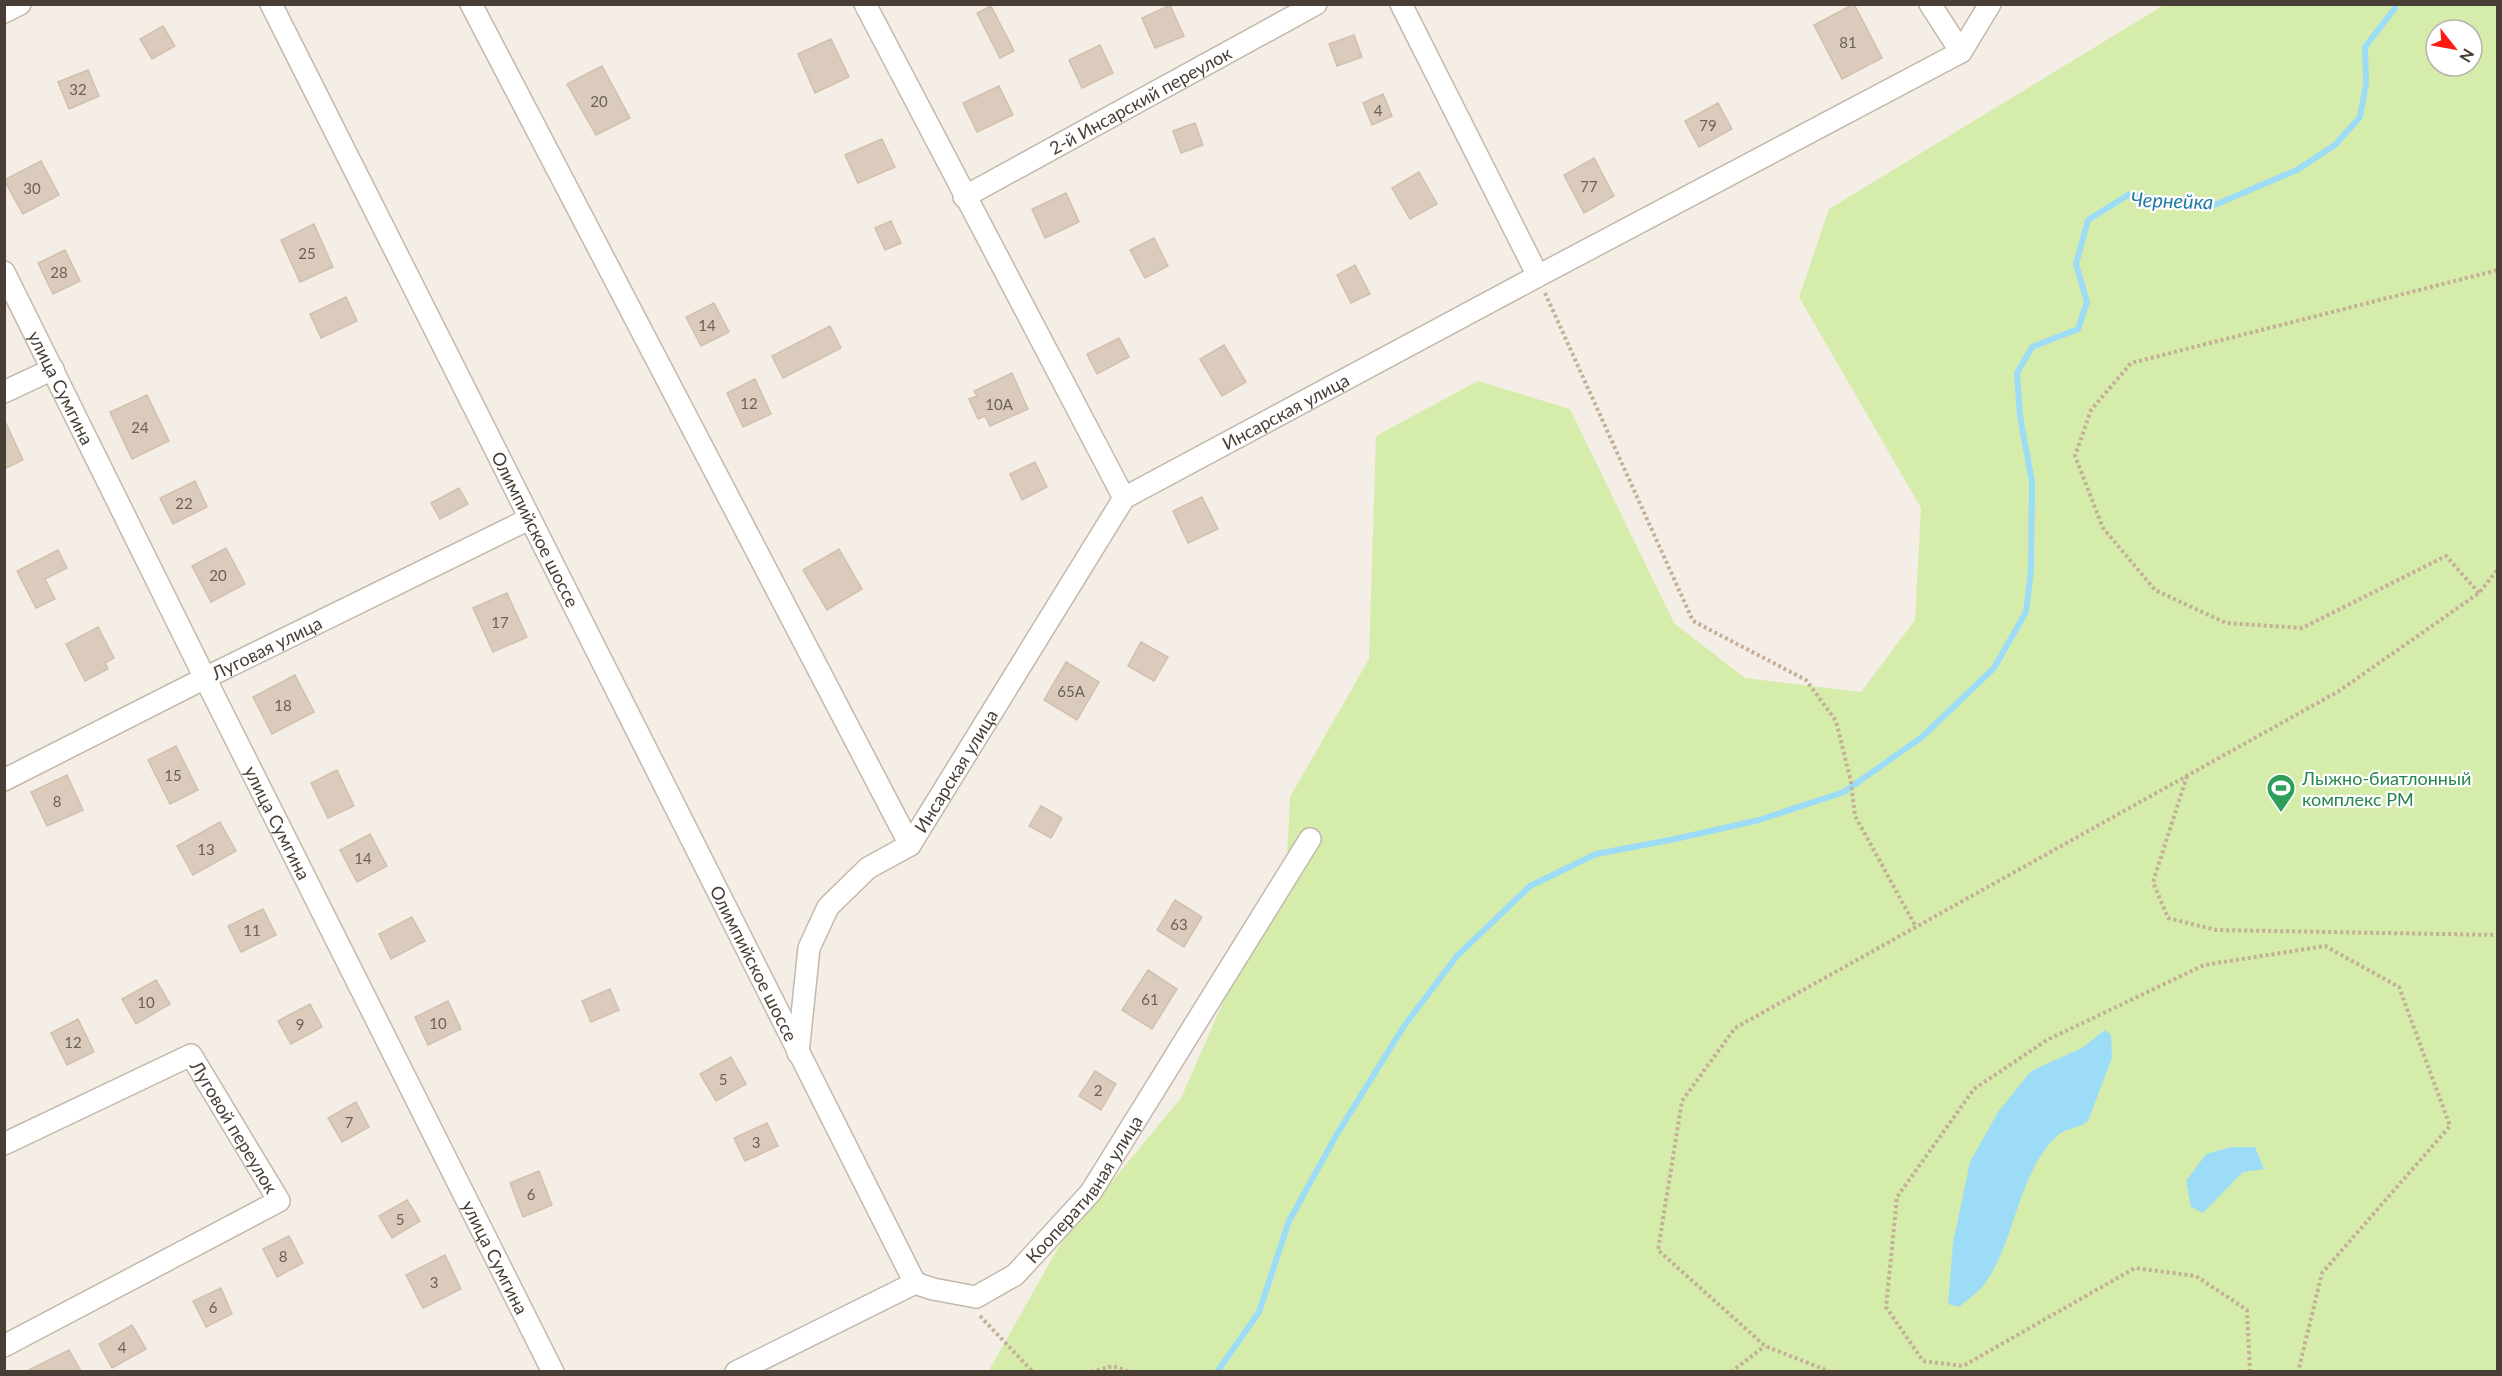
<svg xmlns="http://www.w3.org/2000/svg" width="2502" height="1376" font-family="Lato,sans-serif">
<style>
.green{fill:#d6ecab;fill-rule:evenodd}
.water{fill:#9ddcf6}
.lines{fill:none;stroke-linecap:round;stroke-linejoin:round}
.stream{stroke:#9ddcf6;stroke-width:6}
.building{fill:#dacbbd;stroke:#d2c0ad;stroke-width:1.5}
.minor-casing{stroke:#c4b8ab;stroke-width:24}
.path{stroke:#c4af98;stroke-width:4;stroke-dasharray:3 3;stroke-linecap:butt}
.minor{stroke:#fff;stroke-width:21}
.labels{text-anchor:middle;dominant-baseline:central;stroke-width:4.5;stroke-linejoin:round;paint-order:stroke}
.number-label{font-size:15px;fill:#6c6157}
.street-label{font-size:18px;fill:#483e35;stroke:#fff}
.leisure-label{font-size:18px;fill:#27864d;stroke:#fff;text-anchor:start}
.water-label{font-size:20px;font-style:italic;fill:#227aa3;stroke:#fff}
</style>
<rect width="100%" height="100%" fill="#f4eee6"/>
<path class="green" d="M2164,5H2497V1371L988,1372L1061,1243L1181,1098L1287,858L1290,797L1369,659L1376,436L1478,381L1570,409L1674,623L1745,678L1861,692L1915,620L1921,508L1799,297L1829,209ZM2436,30H2472V66H2436Z"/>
<path class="water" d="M2105,1030L2111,1035L2112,1058L2088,1121C2079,1129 2064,1128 2056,1137C2017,1176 2016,1238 1986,1282C1980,1292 1967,1299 1959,1307L1948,1304L1953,1243L1970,1162L1998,1112L2031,1071L2082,1048Z
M2231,1147H2255L2264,1169L2243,1172L2203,1213L2191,1207L2186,1181L2206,1154Z"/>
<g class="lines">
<path class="stream" d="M1217,1372L1259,1312L1289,1221L1337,1134L1404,1026L1457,956L1530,886L1596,854L1675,839L1759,820L1844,792L1922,737L1994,668L2026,612L2031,570L2032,482L2020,416L2017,373L2032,347L2078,329L2087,302L2076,264L2088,220L2128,195L2212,206L2297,170L2335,145L2360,117L2366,83L2365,47L2395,8L2394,4"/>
</g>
<path class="building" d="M1854,4L1882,58L1842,79L1814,25Z
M1170,5L1184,36L1155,48L1142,18Z
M991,6L1014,51L1000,58L977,13Z
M163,26L175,46L152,59L140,39Z
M1354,35L1362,57L1337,66L1329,44Z
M831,39L849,77L815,93L798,54Z
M1100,45L1113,73L1082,88L1069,60Z
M602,66L630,118L596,135L567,84Z
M88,70L99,96L69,109L58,82Z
M999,86L1013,115L977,132L963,103Z
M1383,94L1392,116L1372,125L1363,103Z
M1718,103L1732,129L1699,147L1685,121Z
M1195,123L1203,145L1181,153L1173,131Z
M882,139L895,167L858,183L845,155Z
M1594,158L1614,196L1584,213L1564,175Z
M41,161L59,195L23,214L4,180Z
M1419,172L1437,204L1410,219L1392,188Z
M1066,193L1079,222L1045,238L1032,209Z
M891,221L901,243L885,250L875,228Z
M314,224L333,267L300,282L281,240Z
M1154,238L1168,266L1145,278L1130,250Z
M65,250L80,281L53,294L38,263Z
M1355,265L1370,294L1351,303L1337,275Z
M346,297L357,321L321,338L310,314Z
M714,303L729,332L701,346L686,317Z
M830,326L841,348L783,378L772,356Z
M1119,338L1129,357L1097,374L1087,354Z
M1224,345L1246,382L1222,396L1200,359Z
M1012,373L1028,409L990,426L985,416L978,419L969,399L977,396L974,391Z
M755,379L771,414L743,427L727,393Z
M147,395L169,441L132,459L110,412Z
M4,419L23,460L4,469Z
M1035,462L1047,487L1022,500L1010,474Z
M195,481L207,507L173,524L160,498Z
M459,488L468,504L440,519L431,503Z
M1202,497L1218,529L1188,543L1173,511Z
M226,548L245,584L211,602L192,566Z
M839,549L862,589L827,610L803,570Z
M58,550L67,568L45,579L55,599L36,608L17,571Z
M507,593L527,637L493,652L473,608Z
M98,627L114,658L105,663L108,669L85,681L66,644Z
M1141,642L1168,657L1154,681L1128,666Z
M1066,662L1099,682L1077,720L1044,700Z
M295,675L314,712L272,734L253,697Z
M176,746L198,790L170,804L148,760Z
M337,770L354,806L328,818L311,783Z
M67,775L83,810L47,826L31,792Z
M1041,806L1062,818L1051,838L1029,826Z
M220,822L236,851L193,875L177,846Z
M370,834L387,866L357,882L340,850Z
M1175,900L1202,917L1184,947L1157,930Z
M263,909L276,935L241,952L228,926Z
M412,917L425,941L391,959L379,934Z
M1148,970L1177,989L1152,1029L1122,1010Z
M156,980L170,1004L136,1024L122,999Z
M610,989L619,1010L591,1022L582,1001Z
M448,1001L461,1029L428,1045L415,1017Z
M310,1004L322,1027L291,1044L278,1021Z
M78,1019L94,1052L67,1065L51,1033Z
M731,1057L746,1084L716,1101L700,1074Z
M1095,1071L1116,1084L1101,1110L1079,1096Z
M356,1102L369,1127L342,1142L328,1118Z
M767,1123L778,1146L745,1161L734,1138Z
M539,1171L552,1205L523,1217L510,1183Z
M407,1200L420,1221L392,1238L379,1216Z
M289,1236L303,1263L277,1277L263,1249Z
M445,1255L461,1289L423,1308L406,1275Z
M221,1288L232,1314L206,1327L193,1301Z
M132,1325L146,1349L112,1368L99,1344Z
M69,1350L81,1371H27Z"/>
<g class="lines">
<g class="minor-casing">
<g id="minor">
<path id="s1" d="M271,4L915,1283"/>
<path d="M471,4L910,845"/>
<path d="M865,4L1124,498"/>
<path d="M1930,4L1961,52"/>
<path d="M4,12L20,4"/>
<path id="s2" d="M964,197L1316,4"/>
<path id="s3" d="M4,272L205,678L553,1372"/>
<path d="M1538,276L1961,52L1990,4"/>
<path d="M4,392L53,369"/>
<path id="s4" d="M4,780L205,678L529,519"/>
<path id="s5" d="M910,845L1124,498L1538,276L1401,4"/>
<path d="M798,1053L809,948L828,907L868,868L910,845"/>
<path id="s6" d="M4,1144L191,1055L279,1201L4,1346"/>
<path id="s7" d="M736,1372L915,1283L933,1289L976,1297L1015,1275L1091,1192L1310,839"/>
</g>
</g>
<path class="path" d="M1545,293L1693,621L1806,680L1836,721L1851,782L1855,816L1916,927
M2479,593L2446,556L2302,628L2226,623L2155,590L2103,528L2075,456L2091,410L2131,363L2498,270
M2187,776L2153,882L2168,918L2216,930L2498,935
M980,1316L1033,1372
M1091,1372L1113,1366L1130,1372
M1731,1372L1765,1346
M1831,1372L1765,1346L1658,1250L1682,1101L1735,1028L2339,691L2479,593L2498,569
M2250,1372L2247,1310L2196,1276L2135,1268L1963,1366L1923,1361L1886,1307L1897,1197L1974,1089L2047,1040L2204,965L2325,946L2399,987L2450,1126L2322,1273L2298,1372"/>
<use href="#minor" class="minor"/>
</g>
<defs>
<g id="stadium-pin" transform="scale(1.5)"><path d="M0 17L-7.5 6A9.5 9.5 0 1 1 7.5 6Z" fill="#2e9e5b" stroke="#fff"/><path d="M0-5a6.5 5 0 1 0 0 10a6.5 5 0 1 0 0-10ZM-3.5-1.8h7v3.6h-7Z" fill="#fff"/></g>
</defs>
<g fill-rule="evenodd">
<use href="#stadium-pin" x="2281" y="788"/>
</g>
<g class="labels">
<g class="number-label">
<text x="1848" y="42">81</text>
<text x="78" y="89">32</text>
<text x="599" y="101">20</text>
<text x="1378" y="110">4</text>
<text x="1708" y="125">79</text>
<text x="1589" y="186">77</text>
<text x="32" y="188">30</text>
<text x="307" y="253">25</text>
<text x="59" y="272">28</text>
<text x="707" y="325">14</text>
<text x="749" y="403">12</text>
<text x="999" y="404">10А</text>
<text x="140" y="427">24</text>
<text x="184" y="503">22</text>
<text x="218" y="575">20</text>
<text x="500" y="622">17</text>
<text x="1071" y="691">65А</text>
<text x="283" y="705">18</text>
<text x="173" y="775">15</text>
<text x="57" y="801">8</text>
<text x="206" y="849">13</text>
<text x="363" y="858">14</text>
<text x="1179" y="924">63</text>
<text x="252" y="930">11</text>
<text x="1150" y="999">61</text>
<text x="146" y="1002">10</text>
<text x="438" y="1023">10</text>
<text x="300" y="1024">9</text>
<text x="73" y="1042">12</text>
<text x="723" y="1079">5</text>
<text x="1098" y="1090">2</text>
<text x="349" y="1122">7</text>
<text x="756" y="1142">3</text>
<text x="531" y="1194">6</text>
<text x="400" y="1219">5</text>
<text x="283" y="1256">8</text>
<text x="434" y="1282">3</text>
<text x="213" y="1307">6</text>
<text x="122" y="1347">4</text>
</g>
<g class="street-label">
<text stroke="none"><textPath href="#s2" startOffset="201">2-й Инсарский переулок</textPath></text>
<text stroke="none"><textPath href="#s3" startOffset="129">улица Сумгина</textPath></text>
<text stroke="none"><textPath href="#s5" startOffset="591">Инсарская улица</textPath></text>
<text stroke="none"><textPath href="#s1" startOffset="588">Олимпийское шоссе</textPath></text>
<text stroke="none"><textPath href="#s4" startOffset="294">Луговая улица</textPath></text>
<text stroke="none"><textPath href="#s5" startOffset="87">Инсарская улица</textPath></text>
<text stroke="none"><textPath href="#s3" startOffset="615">улица Сумгина</textPath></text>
<text stroke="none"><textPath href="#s1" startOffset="1074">Олимпийское шоссе</textPath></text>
<text stroke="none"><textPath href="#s6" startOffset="291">Луговой переулок</textPath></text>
<text stroke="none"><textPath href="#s7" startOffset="418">Кооперативная улица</textPath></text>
<text stroke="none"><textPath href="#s3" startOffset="1101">улица Сумгина</textPath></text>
</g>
<g class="leisure-label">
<text x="2302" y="778">Лыжно-биатлонный<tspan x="2302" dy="21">комплекс РМ</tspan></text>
</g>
<g class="water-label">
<text transform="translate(2172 200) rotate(2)">Чернейка</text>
</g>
</g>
<rect width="2502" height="1376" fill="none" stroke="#483e35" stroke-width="12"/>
<g transform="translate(2454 48) rotate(121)"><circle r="28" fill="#ffffff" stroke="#b6b2ae" stroke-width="1.5"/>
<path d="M0-4.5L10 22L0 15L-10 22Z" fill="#ff1b12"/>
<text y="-9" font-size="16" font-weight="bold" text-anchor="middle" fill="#483e35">N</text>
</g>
</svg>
